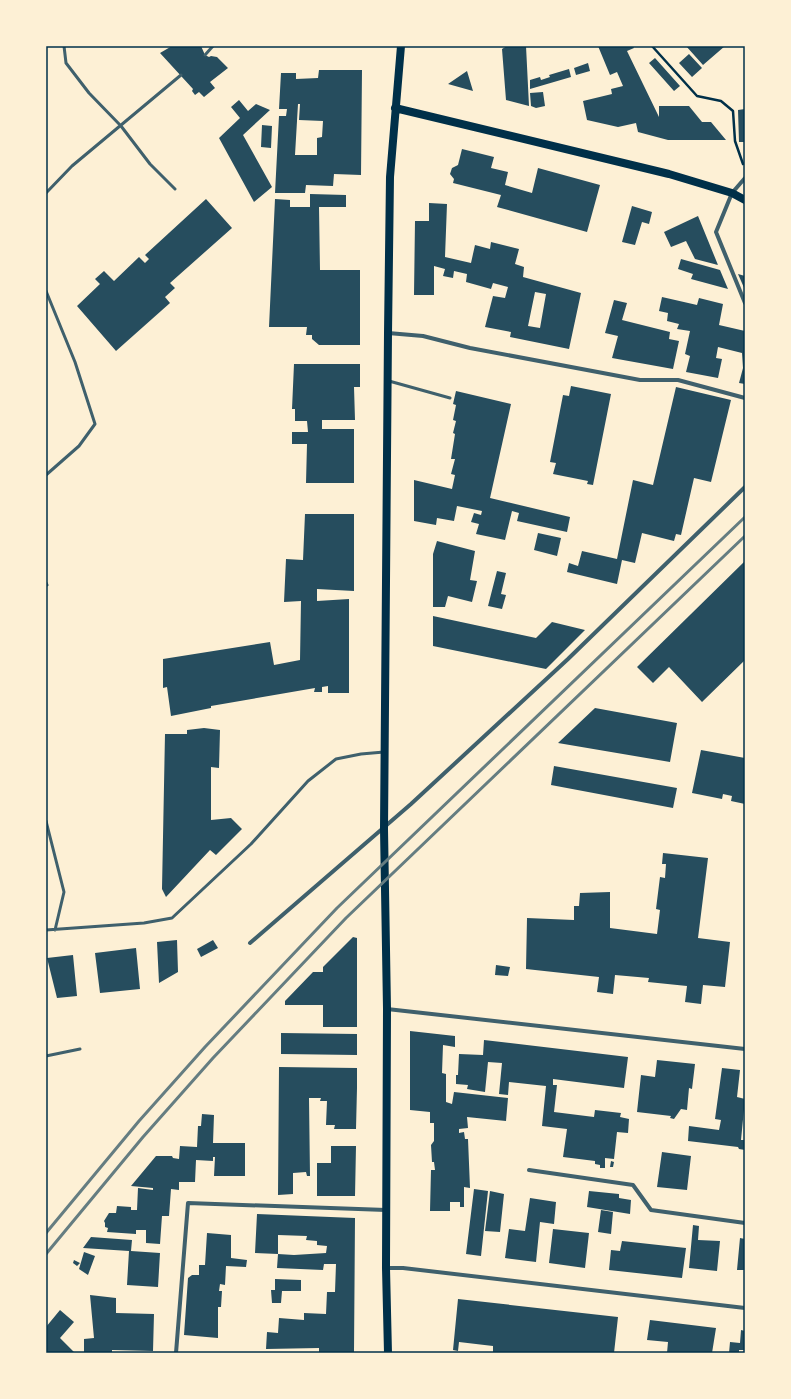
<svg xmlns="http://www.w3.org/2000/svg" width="791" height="1399" font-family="'Exo 2',sans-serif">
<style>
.building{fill:#264d5e;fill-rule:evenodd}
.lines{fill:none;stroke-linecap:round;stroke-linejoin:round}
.path{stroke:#003049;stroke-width:2.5}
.service{stroke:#3f606c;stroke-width:3}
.minor{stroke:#3f606c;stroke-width:4}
.secondary{stroke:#003049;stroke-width:8}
.rail{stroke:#657d81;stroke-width:3}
.neatline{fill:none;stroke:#003049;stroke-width:1.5}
</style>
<rect width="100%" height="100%" fill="#fdf0d5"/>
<path class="building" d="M172,46H201L205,55L209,57L211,56L217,57L228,68L210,82L215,88L204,97L199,92L195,95L192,91L193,89L160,53Z
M507,46H526L529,106L506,100L502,49Z
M598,46H633L634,48L627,51L659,117V106H689L702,122H711L726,140H668L638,132L636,123L618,127L587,120L583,101L612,94L611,89L623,86L617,72L610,75Z
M686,46H725L703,65Z
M689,54L702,68L692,77L679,63Z
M655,58L680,86L674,91L649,63Z
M588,63L590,71L576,75L574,68Z
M569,69L571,77L530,89V80L540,77L541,80L550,77L549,75Z
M319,70H362L361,175L334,174L333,186L306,185L305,193H275L279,116H286L287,109H279L281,73H296V79L318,78ZM298,104H300L299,120L323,121L322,137L317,138V155H295Z
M467,71L473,91L448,84Z
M543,92L545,106L536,108L531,106L530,93Z
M239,100L248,111L256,104L270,110L243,135L272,187L254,202L219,138L240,118L231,107Z
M745,109V142H739L738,110Z
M262,125L272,126L271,148L261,147Z
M462,149L494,157L491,168L508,172L505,185L532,193L538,168L600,185L587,232L497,207L501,195L453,183L454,179L450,174L452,168L458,165Z
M310,194L346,195V207H319L320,270H360V345H319L312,339V335H306L307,327H269L275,199L290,200V207H310Z
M206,199L232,228L170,283L175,288L165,297L170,303L116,351L77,306L100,284L95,279L104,271L114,281L139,257L145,263L149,259L145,255Z
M429,203L447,204L445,257L471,263L475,245L490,249L491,242L519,249L515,264L524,267L523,277L581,293L569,349L510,337L511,332L485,327L493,296L505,298L508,287L493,283L491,289L466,282L467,274L454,271L453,278L443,276L445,269L434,266V295H414L415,221H429ZM535,292L546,294L540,328L528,326Z
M632,206L652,212L649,224L642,222L635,245L622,242Z
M698,216L718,265L695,259L686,241L671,247L664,232Z
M681,259L720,270L728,289L691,279L693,274L678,269Z
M738,274L745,276V290Z
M662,297L697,305L699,298L723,304L719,325L745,331V384L739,383L743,368L742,353L718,347L716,358L722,359L718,378L686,372L690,356L685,354L690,331L677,329L679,324L667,321L668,313L659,311Z
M614,300L627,303L622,320L670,332L669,339L679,341L673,369L612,358L618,336L605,333Z
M294,364H360V387H354L355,420H322V429H354V483H306L307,444H292V432H308L307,421H295V409H292Z
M571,386L611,394L593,485L587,484L588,481L553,474L556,463L550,462L563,395L569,396Z
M676,387L731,400L711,482L694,478L681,535L676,534L674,541L642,533L635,563L622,560L617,584L567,572L569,563L578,566L582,551L617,559L633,480L653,485Z
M456,391L511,404L490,498L570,517L567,532L517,521L519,513L512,511L505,540L476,534L479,524L471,522L474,513L481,515L482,511L457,506L454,521L437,518L436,525L414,521V480L452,489L455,475L451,474L455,459H451L455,434L453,433L456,421L453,420L456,405L453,404Z
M305,514H354V591L317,589V601L349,599V693H328V686L322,687V692H314L315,688L211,706V708L171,716L167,687L163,688V659L270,642L274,665L300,660L301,601L284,602L286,559L303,560Z
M538,533L561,538L557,556L534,550Z
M437,541L475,551L470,580L477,581L472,602L448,596L445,607H433V554Z
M745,561V660L702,702L669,667L653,683L637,667Z
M497,571L506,573L501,594L506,595L502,609L488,606Z
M433,616L536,638L552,622L585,630L546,669L433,646Z
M595,708L677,723L670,762L558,743Z
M204,728L220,730L219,768L211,767V820L231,818L242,829L216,855L210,850L166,897L162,889L165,734H187V730Z
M701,750L745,758V804L731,801L732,796L723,794L722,799L692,793Z
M554,766L677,788L673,808L551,785Z
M663,853L708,858L698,938L730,942L725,987L703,985L701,1004L685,1002L687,986L648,982L649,978L615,975L613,994L597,992L599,977L526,969L527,918L574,920V906H579L580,893L610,892V928L657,934L660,910L656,909L660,877L665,878L666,864H662Z
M353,937L357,938V1027H323V1005H285V1001L313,972H323V967Z
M177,940L178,972L159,983L157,942Z
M213,940L218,948L201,957L197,949Z
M136,948L140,989L100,993L95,953Z
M73,955L77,996L57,998L47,958Z
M496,965L510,967L508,976L495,975Z
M410,1031L455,1036V1047L443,1045L442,1073L446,1074V1102L452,1104L454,1092L508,1098L506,1121L467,1117L468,1128L459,1129V1133L464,1132L465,1139H468L470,1188L464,1187V1207H460V1202H450V1211H430L431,1170H435L434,1162H432L431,1145L434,1141V1123H430V1112L410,1110Z
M281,1033L357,1034V1055L281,1054Z
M484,1040L628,1057L624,1088L553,1079V1085H557L554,1112L594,1117L595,1110L621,1113L620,1117L629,1119L628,1133L617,1132L614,1159L605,1158V1168H600V1165L595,1164V1161L563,1157L567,1129L542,1126L546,1086L509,1082L508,1095L499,1094L502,1063L488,1062L485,1092L467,1089L468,1085L456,1084V1075H458L459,1054L483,1055Z
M657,1060L695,1064L692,1089L689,1088L687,1110L681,1109L674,1119L670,1118L671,1116L637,1112L641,1075L655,1077Z
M279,1067L357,1068V1088L356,1129H334L335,1125H326L327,1101H320L321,1098H309L310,1176H307L306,1172L293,1173V1194L278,1195Z
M722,1068L740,1070L737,1097L745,1099L741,1140H745V1150L739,1149L738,1147L688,1141L689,1126L719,1130L721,1120L715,1119Z
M202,1114L214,1115L213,1143H245V1176H214L215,1157H213V1161L196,1160L195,1182H179V1190L171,1189L169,1216H162L160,1244L146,1243V1230H136V1234L107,1232L108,1228L105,1227V1223L104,1221L109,1213H116L117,1206L131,1207V1210H137L138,1188L153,1190V1188L131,1186L156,1156H172L173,1158L179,1159L180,1146L197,1147L198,1126H201Z
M331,1146H356L355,1196H317V1163H331Z
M662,1152L691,1156L687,1190L657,1187Z
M611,1161L614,1162L613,1167H610Z
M474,1189L488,1191L481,1256L466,1254Z
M490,1191L504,1194L500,1232L485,1231Z
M589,1191L619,1194V1198L631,1200L630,1214L587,1207Z
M530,1198L556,1202L554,1224L540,1222L536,1262L505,1258L509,1229L525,1231Z
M601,1210L613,1212L611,1234L598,1232Z
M257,1214L355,1218L354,1353H319V1348L266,1349L267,1332L278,1333L279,1318L304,1320V1313L326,1314L327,1292H335L336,1264H324L323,1270L277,1268L278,1254L255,1253ZM278,1235L307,1236L306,1240L317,1241V1245L327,1246L326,1253L294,1255L278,1254Z
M693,1225L699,1226L698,1240L720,1241L717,1271L689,1268Z
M553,1229L589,1233L585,1268L549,1263Z
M207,1233L231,1235V1258L247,1260L246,1267L226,1266L225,1285L220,1284L219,1291H222L221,1307H218V1338L184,1335L188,1278L192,1275H199V1265H205Z
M91,1237L132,1240L131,1251L160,1253L158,1287L127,1285L129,1251L83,1248Z
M740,1238L745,1239V1270H737Z
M622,1241L686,1248L682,1278L609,1270L611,1250L620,1251Z
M84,1252L95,1256L88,1275L79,1269Z
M74,1260L80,1263L77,1266L73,1263Z
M275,1279L301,1280V1291H282L281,1303H272L271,1290H275Z
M90,1295L116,1298V1313L154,1314L153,1351L112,1350V1353H84V1339L94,1338Z
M458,1299L618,1317L614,1353H493V1346L459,1342L458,1351L453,1350Z
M60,1310L74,1322L60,1338L75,1353H46V1327Z
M650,1320L716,1328L712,1353H667L668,1342L647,1340Z
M741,1330L745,1331V1350H739V1353H729L730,1342L740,1343Z"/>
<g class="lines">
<path class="path" d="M652,46L697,96L721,101L733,111L735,141L743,164"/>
<path class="service" d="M64,46L66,63L89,93L121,126L150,164L175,189
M205,55L213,46
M46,193L72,166L181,75
M46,291L75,362L95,424L79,446L46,475
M389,381L450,398
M46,583L47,585
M46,821L64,892L55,930
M46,930L144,923L172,918L251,844L308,781L336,759L361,754L384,752
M46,1056L80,1049"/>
<path class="minor" d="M745,178L732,193L716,232L745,303
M388,333L423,336L470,348L640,380H678L745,398
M250,943L411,804L568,659L745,487
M387,1009L745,1049
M529,1170L633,1185L651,1210L745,1223
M386,1268H403L745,1308
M176,1353L188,1203L386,1210"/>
<path class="secondary" d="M395,108L669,174L732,193L745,200
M388,1353L386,1268L387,1009L384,829L388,333L390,177L401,46"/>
<path class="rail" d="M46,1233L139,1121L205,1047L337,908L745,517
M46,1254L143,1137L213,1058L346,918L745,536"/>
</g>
<rect width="791" height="1399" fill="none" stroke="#fdf0d5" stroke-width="94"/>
<rect x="47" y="47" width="697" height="1305" class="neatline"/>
</svg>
